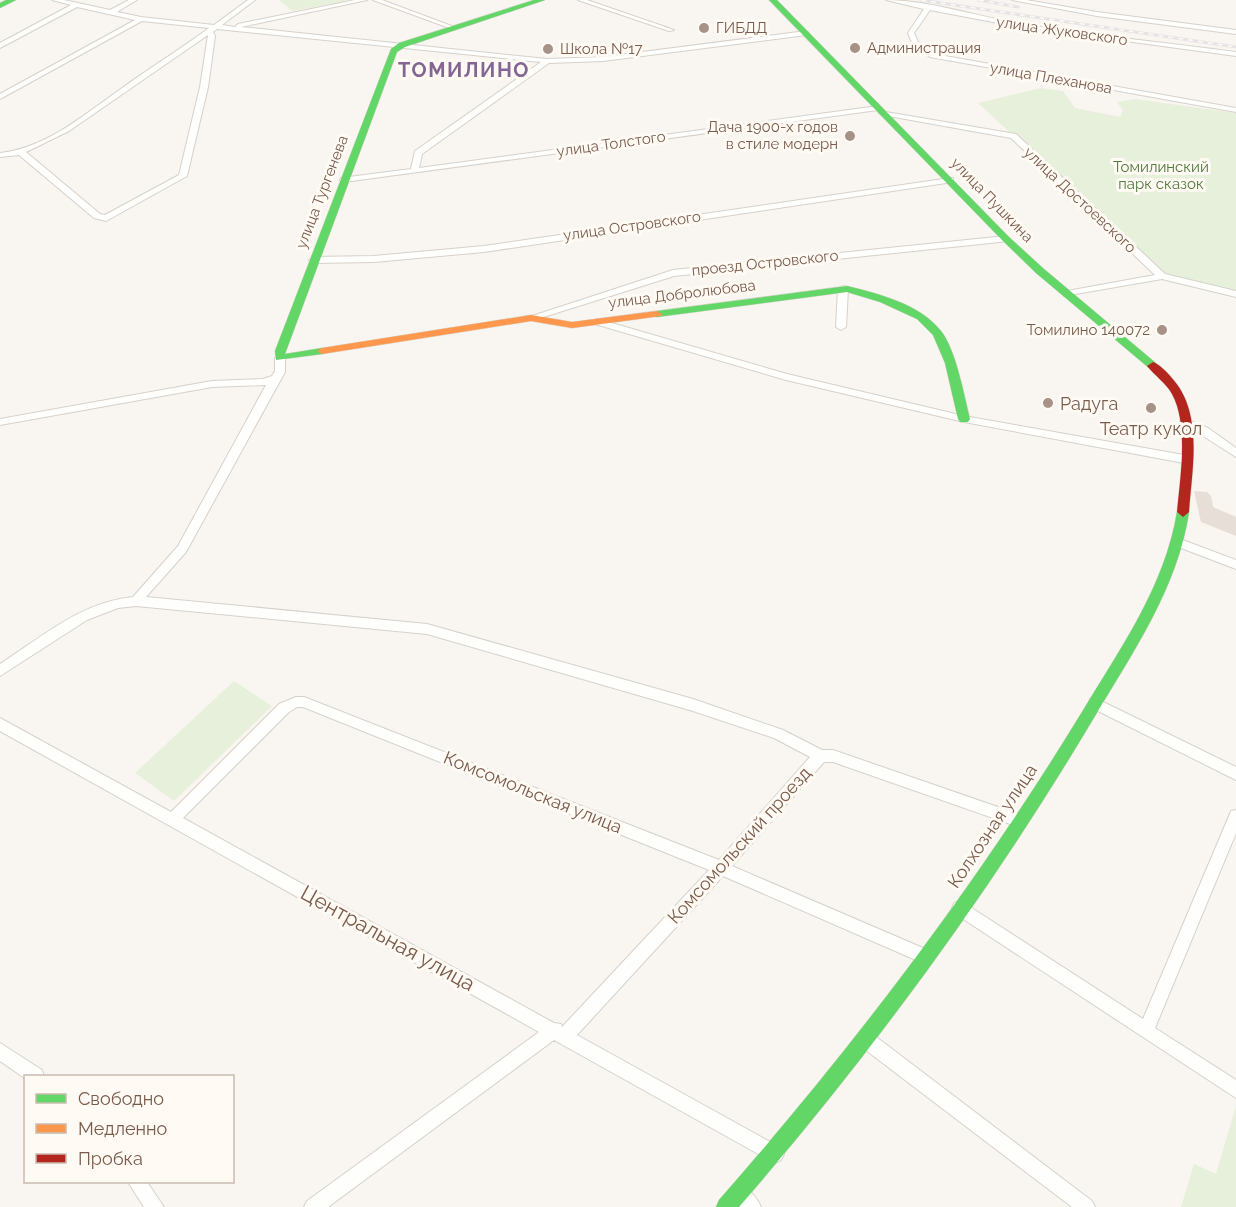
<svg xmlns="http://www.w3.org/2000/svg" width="1236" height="1207" font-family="Raleway,sans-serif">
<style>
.green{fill:#e7f0db}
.building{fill:#e6ded7}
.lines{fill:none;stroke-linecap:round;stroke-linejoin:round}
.street-casing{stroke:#d7d1cb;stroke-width:2}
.fast-casing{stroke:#d9d2cb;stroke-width:1}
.slow-casing{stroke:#d9d2cb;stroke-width:1}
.jam-casing{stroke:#d9d2cb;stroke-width:1}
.street{fill:#fefefd;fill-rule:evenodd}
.fast{fill:#63d668;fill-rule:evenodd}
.slow{fill:#ff974d;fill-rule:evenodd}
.jam{fill:#b3261e;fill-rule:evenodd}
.rail-casing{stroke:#e6e3e7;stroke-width:3}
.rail{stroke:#fffaf3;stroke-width:1.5;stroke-dasharray:5;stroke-linecap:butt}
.poi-dot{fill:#a69286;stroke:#fffaf3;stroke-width:2}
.labels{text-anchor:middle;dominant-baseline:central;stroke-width:6;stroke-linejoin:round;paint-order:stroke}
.far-poi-label{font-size:15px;fill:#7a5c4d;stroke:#fffaf3;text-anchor:start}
.far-street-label{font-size:15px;fill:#7a5c4d;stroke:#fffaf3}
.far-park-label{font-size:15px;fill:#537a41;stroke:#fffaf3}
.poi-label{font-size:18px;fill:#7a5c4d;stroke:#fffaf3;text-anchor:start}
.street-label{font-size:18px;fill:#7a5c4d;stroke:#fffaf3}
.far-district-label{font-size:20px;font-weight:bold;letter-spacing:1.5px;fill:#846695;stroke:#fffaf3}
.near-street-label{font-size:21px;fill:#7a5c4d;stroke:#fffaf3}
</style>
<rect width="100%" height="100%" fill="#f9f5f0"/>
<path class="green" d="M279,0H351L292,11Z
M1041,88L1063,91L1075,108L1120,117L1123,110L1117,102L1135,99L1236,113V291L1161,273L978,103Z
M234,681L272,706L174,801L135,773Z
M1236,1106V1207H1181L1194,1164L1216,1174Z"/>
<path class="building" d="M1194,491L1207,492L1211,496L1213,507L1236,517V536L1201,522Z"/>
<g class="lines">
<g class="street-casing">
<path id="street" d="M52,0H64L110,10L129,0H137L117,12L141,17L214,25L248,0H255L222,25L235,27L238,24L355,0H367L241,27L547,59L603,57L806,31L809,33L806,35L603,61L549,63L422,154L419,168L878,106L882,108L878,110L344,182L340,180L341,178L411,169L415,151L541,62L217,29L213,32L215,36L208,87L187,176L106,221L94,218L19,155L0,157V153C48,148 87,112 125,86C153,66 182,48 209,28L142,21L0,99V94L135,20L77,7L0,48V43L71,5ZM208,35L200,87L179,175L105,215L100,214L26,152L69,131Z
M373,0H382L457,28L452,29Z
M578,0H587L674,30L669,31Z
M886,0C926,0 972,15 1012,22C1086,35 1162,42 1236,52V56L1014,26L930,10L914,33L918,42L934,54L1236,108V112L930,57L913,45L908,33L924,9Z
M1012,0H1026L1097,12L1236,30V34L1097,16Z
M880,111L1016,134L1165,274L1236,291V297L1162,279L1064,296V292L1067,291L1155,275L1011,138L883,115L879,113Z
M950,178H953V182L484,252L374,262L313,263L309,260L313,257L374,256L484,246Z
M1006,236L1010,239L1009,241L674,276L534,320H528L526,318L673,270Z
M843,286L848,289L846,327L841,330L836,327L838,289Z
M598,319L787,374L964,416L1184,455L1189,459L1184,463L964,422L786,380L595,324V320Z
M280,355L285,358V372L186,552L146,597L427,624L693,699L783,730L822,750H833L1024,816L1026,821L1024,826L1019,827L833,762H824L732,866L930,951L933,956L930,961L925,964L723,876L577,1035L781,1148L784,1154L781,1160L775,1163L769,1160L554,1040L328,1207H304L307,1201L539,1032L0,731V718L171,812L279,704L296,697H304L719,860L810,757L774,738L693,711L427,634L136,606L118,608L87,620L0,676V664C42,637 81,602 133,597L178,546L266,385L212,387L0,425V419L212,381L263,379L272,376L275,371V358ZM297,707H303L709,870L562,1027L561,1024L554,1023L183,818L289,712Z
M1185,419L1208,428L1236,448V457L1200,434L1181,424L1180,422L1181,420Z
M1180,539L1236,560V569L1176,546L1174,543L1176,540Z
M1095,698L1236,767V780L1090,707L1089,703L1090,699Z
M1236,810V833L1155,1028L1236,1080V1098L954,913L952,908L954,903L959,901L964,903L1143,1019L1229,816L1231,811Z
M865,1031L871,1033L1092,1201L1095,1207H1072L859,1045L857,1039L859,1033Z
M0,1043L42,1070L44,1076H26V1079L0,1061Z
M128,1182H147L164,1207H144Z
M740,1184C749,1188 757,1198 761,1207H740L731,1193L734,1187Z"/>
</g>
<g class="fast-casing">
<path id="fast" d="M6,0H16L0,8V3Z
M534,0H545L405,47L397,52L285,354L322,348L327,351L322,354L276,360L275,351L391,49L399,43Z
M769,0H777L1009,237L1044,269L1157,364V368H1149L1036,273L1003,241Z
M847,286C879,294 920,304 941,331C956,350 964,395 970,419L968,422H960L958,419L945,363L933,335L917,319L880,302L847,292L657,317L652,314L657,311Z
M1183,507L1189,512C1178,587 1133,652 1095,716C991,891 872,1053 739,1207H716L719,1200C853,1047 976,886 1082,712C1120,649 1165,586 1177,512Z"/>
</g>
<g class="slow-casing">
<path id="slow" d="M657,311L662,314L661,316L572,328L531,321L322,354L317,351L322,348L531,315L572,322Z"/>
</g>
<g class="jam-casing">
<path id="jam" d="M1153,362C1160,365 1166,371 1171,377C1204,412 1192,468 1189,512L1183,517L1177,512C1180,478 1189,425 1172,394C1166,383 1155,376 1147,366Z"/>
</g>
<use href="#street" class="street"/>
<use href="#fast" class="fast"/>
<use href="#slow" class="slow"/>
<use href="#jam" class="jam"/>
<g class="rail-casing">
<path id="rail" d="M921,0L1236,47
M979,0L1018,7"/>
</g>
<use href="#rail" class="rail"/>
</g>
<g class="poi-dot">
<circle cx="704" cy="28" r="6"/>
<circle cx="855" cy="48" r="6"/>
<circle cx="548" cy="49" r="6"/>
<circle cx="850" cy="136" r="6"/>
<circle cx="1162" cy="330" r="6"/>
<circle cx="1048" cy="403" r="6"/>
<circle cx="1151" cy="408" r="6"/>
</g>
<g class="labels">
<g class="far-poi-label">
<text x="716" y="28">ГИБДД</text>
<text x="867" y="48">Администрация</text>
<text x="560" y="49">Школа №17</text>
<text x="838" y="127" text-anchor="end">Дача 1900-х годов<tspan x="838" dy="17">в стиле модерн</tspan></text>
<text x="1150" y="330" text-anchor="end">Томилино 140072</text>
</g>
<g class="far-street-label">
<text transform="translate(1062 31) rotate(8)">улица Жуковского</text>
<text transform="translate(1051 78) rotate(10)">улица Плеханова</text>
<text transform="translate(611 144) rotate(-8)">улица Толстого</text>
<text transform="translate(322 192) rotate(-69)">улица Тургенева</text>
<text transform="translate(992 200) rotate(46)">улица Пушкина</text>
<text transform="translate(1080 200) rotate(43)">улица Достоевского</text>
<text transform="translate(632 226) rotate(-8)">улица Островского</text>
<text transform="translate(765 263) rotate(-6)">проезд Островского</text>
<text transform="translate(682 294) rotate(-7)">улица Добролюбова</text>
</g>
<g class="far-park-label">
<text x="1161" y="167">Томилинский<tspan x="1161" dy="17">парк сказок</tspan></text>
</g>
<g class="poi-label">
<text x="1060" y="403">Радуга</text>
<text x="1151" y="428" text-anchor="middle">Театр кукол</text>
</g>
<g class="street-label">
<text transform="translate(533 792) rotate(22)">Комсомольская улица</text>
<text transform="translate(992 826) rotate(-56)">Колхозная улица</text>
<text transform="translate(739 845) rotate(-48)">Комсомольский проезд</text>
</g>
<g class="far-district-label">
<text x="464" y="70">ТОМИЛИНО</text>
</g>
<g class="near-street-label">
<text transform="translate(388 938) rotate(29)">Центральная улица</text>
</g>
</g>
<rect x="24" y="1075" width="210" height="108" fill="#fffaf3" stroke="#cabbb1" stroke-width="1.5"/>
<rect x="36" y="1094" width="30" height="9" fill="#63d668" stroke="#cabbb1" stroke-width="1.5"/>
<text x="78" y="1105" font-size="18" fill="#7a5c4d">Свободно</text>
<rect x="36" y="1124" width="30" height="9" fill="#ff974d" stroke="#cabbb1" stroke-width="1.5"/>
<text x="78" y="1135" font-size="18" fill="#7a5c4d">Медленно</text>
<rect x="36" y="1154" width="30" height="9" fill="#b3261e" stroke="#cabbb1" stroke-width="1.5"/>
<text x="78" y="1165" font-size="18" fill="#7a5c4d">Пробка</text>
</svg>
